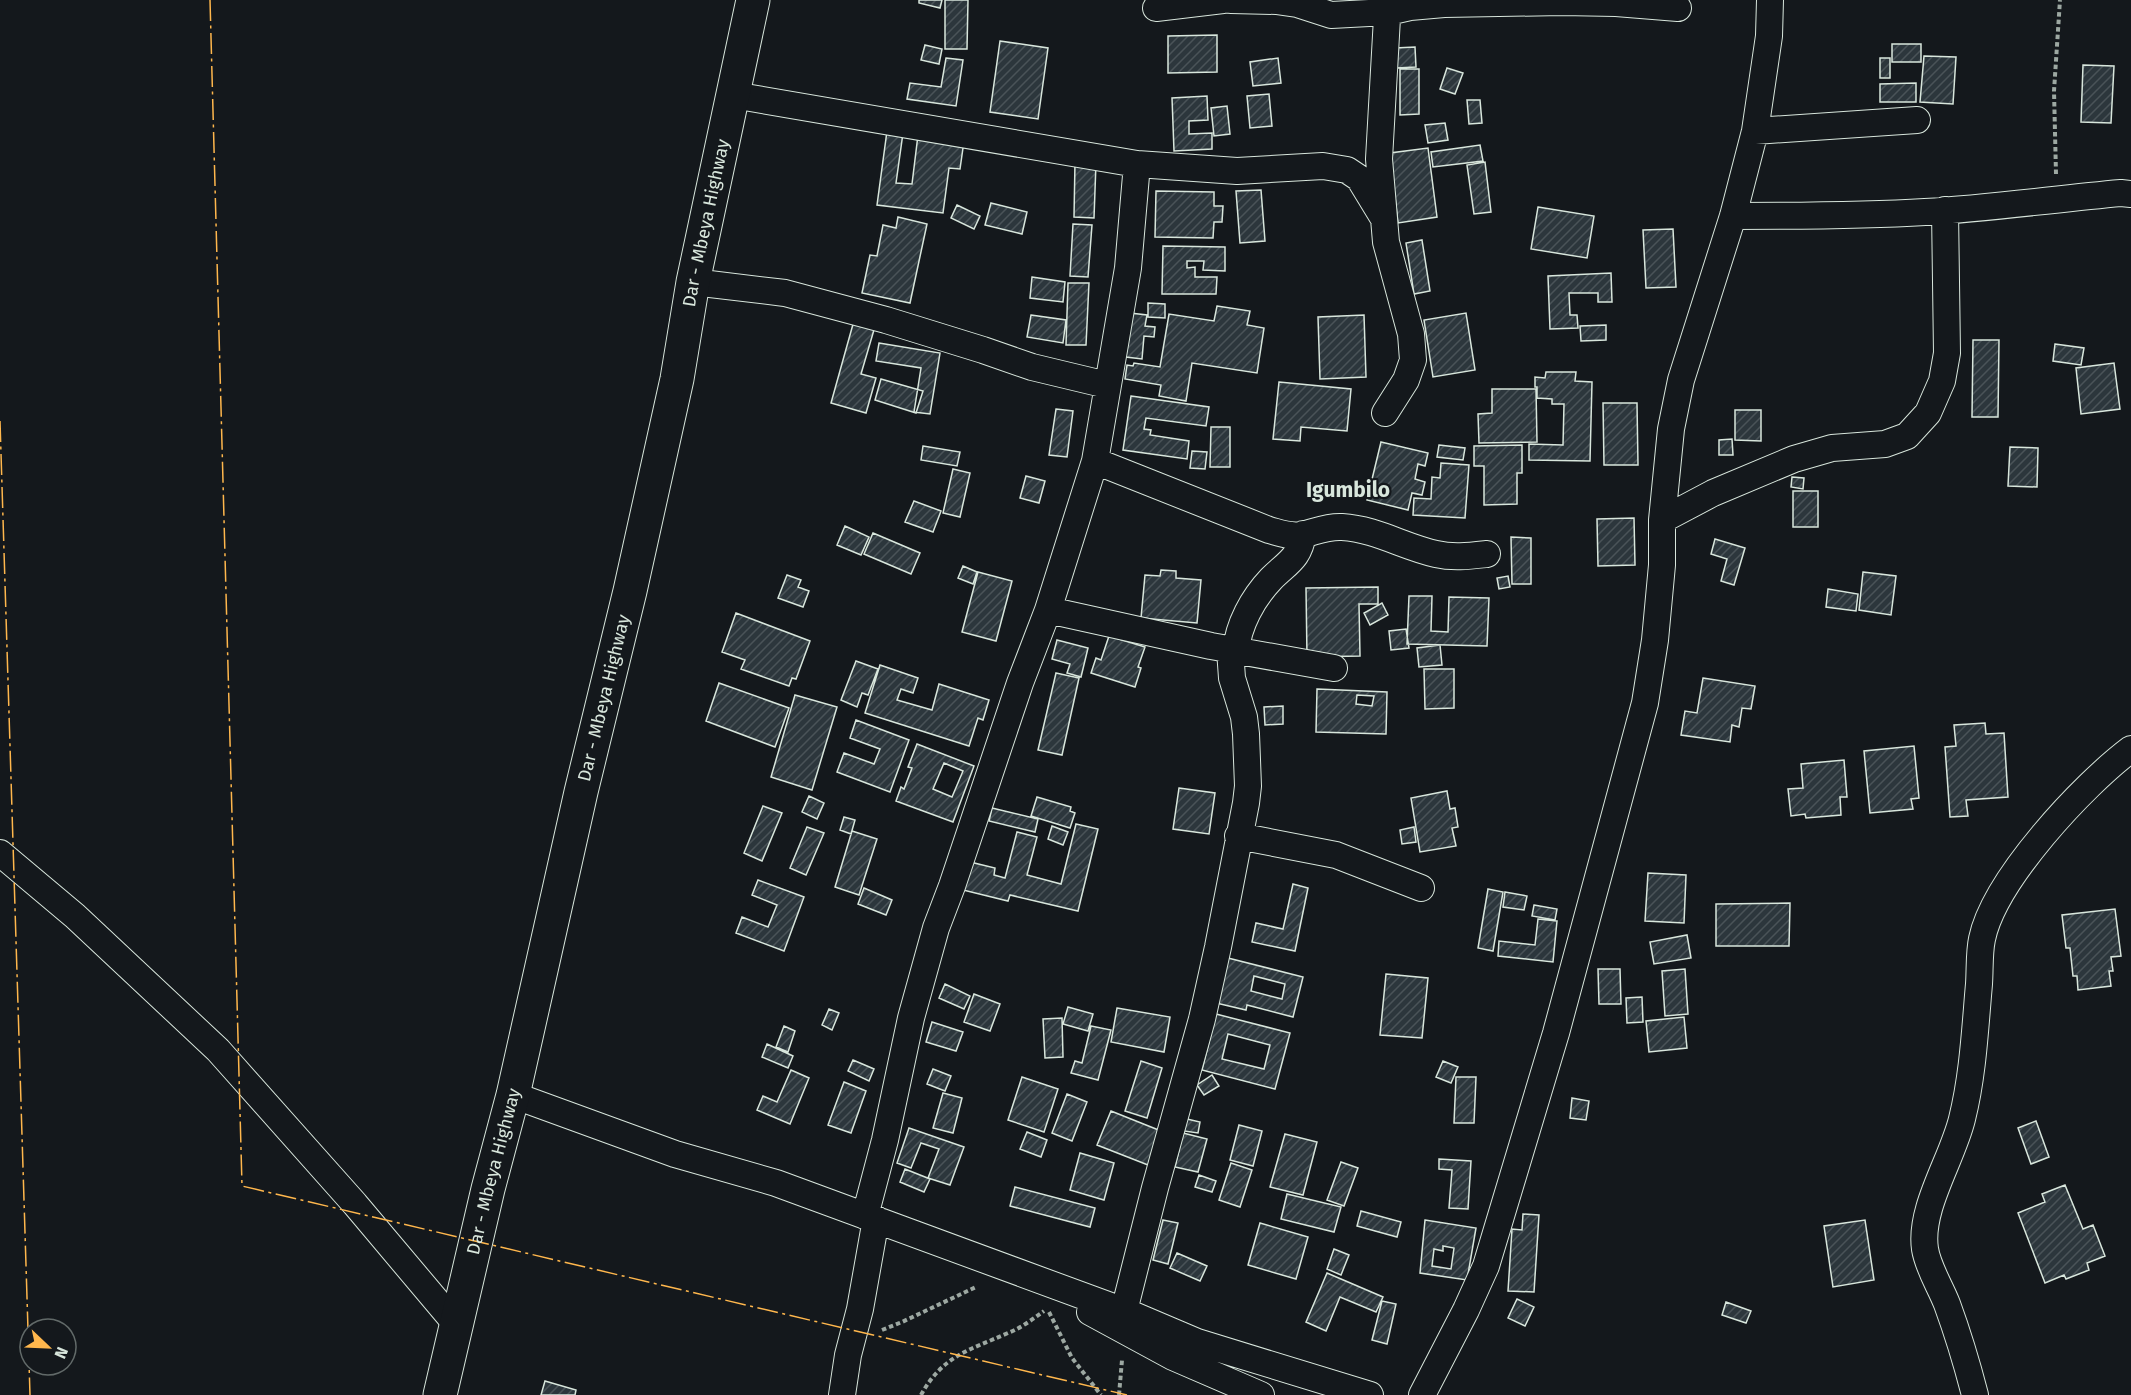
<svg xmlns="http://www.w3.org/2000/svg" width="2131" height="1395" font-family="'Fira Sans',sans-serif">
<style>
.building{fill:url(#building-hatch);stroke:#d8e6dc;stroke-width:1.5;fill-rule:evenodd}
.lines{fill:none;stroke-linecap:round;stroke-linejoin:round}
.street-casing{stroke:#d8e6dc;stroke-width:28}
.highway-casing{stroke:#d8e6dc;stroke-width:35}
.path{stroke:#9da8a2;stroke-width:4;stroke-dasharray:4.5 3;stroke-linecap:butt}
.street{stroke:#14181c;stroke-width:26}
.highway{stroke:#14181c;stroke-width:33}
.power{stroke:#ffb74d;stroke-width:1.5;stroke-dasharray:21 4.5 3 4.5;stroke-linecap:butt}
.labels{text-anchor:middle;dominant-baseline:central;stroke-width:4.5;stroke-linejoin:round;paint-order:stroke}
.street-label{font-size:18px;fill:#d8e6dc;stroke:#14181c}
.quarter-label{font-size:21px;font-weight:bold;fill:#d8e6dc;stroke:#14181c}
</style>
<defs>
<pattern id="building-hatch" width="6" height="6" patternUnits="userSpaceOnUse" patternTransform="scale(1.5)"><rect width="6" height="6" fill="#2c363c"/><path d="M-1 1l2-2M0 6l6-6M5 7l2-2" fill="none" stroke="#4a5358"/></pattern>
</defs>
<rect width="100%" height="100%" fill="#14181c"/>
<path class="building" d="M919,0H942L940,8L919,3Z
M945,0H968L967,49H945Z
M1217,35V72L1168,73V36Z
M1000,41L1048,48L1038,119L990,112Z
M1892,44H1921V62H1892Z
M925,45L942,49L939,64L921,60Z
M1415,47L1416,67L1396,68L1395,48Z
M1924,56L1956,57L1953,104L1920,102Z
M946,58L963,60L956,106L907,99L910,83L941,87Z
M1278,58L1281,83L1253,86L1250,62Z
M1880,58H1890V78H1880Z
M2083,65L2114,66L2111,123L2081,122Z
M1447,68L1463,73L1455,94L1440,89Z
M1400,69H1419V114L1400,115Z
M1916,83V102H1880V84Z
M1269,94L1272,126L1250,128L1247,96Z
M1207,96L1208,120L1189,121V134L1212,133V149L1174,151L1172,98Z
M1467,100H1480L1482,123L1469,124Z
M1227,106L1230,134L1214,136L1211,108Z
M1445,123L1448,140L1428,143L1425,125Z
M887,131L903,133L896,183L912,184L918,135L964,141L960,169L949,168L943,213L877,205Z
M1480,145L1483,161L1433,167L1431,152Z
M1428,148L1437,217L1398,223L1390,153Z
M1075,162L1096,163L1094,218L1074,217Z
M1485,162L1491,212L1474,214L1467,165Z
M1261,190L1265,241L1240,243L1236,191Z
M1156,191L1214,192V206H1223L1222,222H1214L1213,238L1155,237Z
M991,203L1027,212L1022,234L985,225Z
M957,205L980,216L974,229L951,218Z
M1538,207L1594,216L1587,258L1531,249Z
M898,217L927,224L910,303L862,293L870,255L877,256L883,225L896,228Z
M1073,224L1092,225L1088,277L1070,276Z
M1673,229L1676,287L1646,288L1643,230Z
M1422,240L1430,291L1414,294L1406,243Z
M1163,246L1225,247V271L1203,270L1204,261H1187V268L1195,267V277H1217L1216,294H1162Z
M1611,273L1612,302H1598V293H1569L1570,315H1577L1578,328L1550,329L1548,276Z
M1032,277L1065,282L1063,302L1030,298Z
M1068,283H1089L1086,345H1066Z
M1148,303L1165,304V318L1148,317Z
M1217,306L1250,311L1247,325L1264,328L1257,373L1192,363L1186,401L1159,396L1161,385L1125,379L1127,365L1133,366L1134,363L1160,367L1169,314L1214,321Z
M1130,313L1147,315L1145,326L1155,327L1154,337L1144,336L1142,359L1126,357Z
M1466,313L1475,370L1433,377L1424,320Z
M1031,315L1066,320L1063,343L1027,337Z
M1364,315L1366,377L1320,379L1318,317Z
M855,317L876,323L861,374L876,378L866,413L831,403Z
M1606,325V340L1581,341L1580,326Z
M1973,340H1999L1998,417H1972Z
M879,343L940,353L930,414L914,412L921,368L876,361Z
M2055,344L2084,348L2081,365L2053,361Z
M2114,363L2120,409L2081,414L2076,368Z
M1546,372H1576L1575,381L1592,382L1590,461L1529,460V444L1563,445L1564,404H1552V399L1537,398V387H1535V377L1545,378Z
M881,379L923,391L916,413L875,400Z
M1279,382L1351,389L1347,431L1301,427L1300,441L1273,439Z
M1492,389H1536L1537,442L1479,443L1478,414L1492,413Z
M1131,396L1209,407L1206,426L1146,418L1144,429L1151,430L1150,435L1189,441L1187,459L1123,450Z
M1603,403H1637L1638,465H1604Z
M1056,409L1073,411L1067,457L1049,455Z
M1735,410H1761V441L1735,440Z
M1211,427H1230V467H1210Z
M1732,439L1733,455H1719V440Z
M1381,442L1428,453L1425,466L1418,464L1415,479L1425,482L1422,495L1412,493L1408,510L1367,500Z
M1439,445L1465,448L1463,460L1437,457Z
M1522,445V473H1517V504L1484,505V466H1474V446Z
M923,446L960,452L957,466L921,460Z
M2010,447L2038,448L2037,487L2008,486Z
M1192,451L1207,452L1205,469L1190,468Z
M1441,463L1469,465L1465,518L1413,515L1414,498L1431,499L1432,477L1440,478Z
M953,469L970,473L960,517L943,513Z
M1026,476L1045,481L1039,503L1020,498Z
M1792,477L1804,478L1803,489L1791,487Z
M1793,491H1818V527H1793Z
M914,501L941,511L933,532L905,522Z
M1634,518L1635,565L1598,566L1597,519Z
M845,526L869,537L861,555L837,545Z
M873,533L920,553L911,574L864,554Z
M1511,537L1531,538V584H1512Z
M1715,539L1745,548L1734,585L1721,581L1727,559L1711,554Z
M963,566L977,572L973,584L958,578Z
M1161,570L1176,571V578L1201,580L1197,623L1141,618L1145,575L1160,576Z
M978,572L1012,581L996,641L962,632Z
M1863,572L1896,576L1891,615L1859,610Z
M787,575L801,580L798,587L809,591L803,607L778,598Z
M1508,576L1510,587L1499,589L1497,578Z
M1378,587V604H1359L1360,656L1307,657L1306,588Z
M1828,589L1858,594L1856,611L1826,607Z
M1409,596H1432L1431,631L1448,632L1449,597L1489,598L1487,646L1407,644Z
M1382,603L1388,615L1370,625L1364,613Z
M736,613L810,641L796,679L792,678L789,686L741,669L745,660L722,652Z
M1406,629L1409,648L1391,650L1389,631Z
M1109,636L1145,647L1138,667L1141,668L1135,687L1091,673L1096,658L1101,660Z
M1057,640L1088,648L1081,677L1067,673L1070,664L1052,659Z
M1440,645L1442,665L1419,667L1417,648Z
M856,661L878,669L868,695L862,693L857,707L841,700Z
M880,665L918,678L913,693L901,689L897,700L932,710L939,684L989,700L983,720L978,718L969,746L865,713Z
M1424,669H1454V708L1425,709Z
M1056,673L1079,678L1062,755L1038,750Z
M1703,678L1755,686L1751,709L1742,708L1739,727L1732,725L1730,742L1681,735L1685,711L1697,713Z
M719,683L789,708L775,747L706,721Z
M1317,689L1387,692L1386,734L1316,732ZM1357,695L1374,696L1372,706L1356,704Z
M795,695L837,707L812,790L771,777Z
M1283,706V724L1265,725L1264,707Z
M856,720L909,740L890,792L837,772L844,753L874,764L880,749L850,738Z
M1985,723L1986,734L2004,733L2008,797L1966,800L1968,816L1950,817L1945,747L1956,746L1954,725Z
M917,744L974,766L953,822L896,801L901,787L904,789L912,768L908,767ZM944,763L963,771L952,797L933,789Z
M1914,746L1919,798L1911,799L1913,809L1870,813L1864,751Z
M1844,760L1847,797H1840L1841,815L1806,818L1805,814L1791,816L1788,789L1803,788L1801,764Z
M1179,788L1215,793L1209,834L1173,829Z
M1447,791L1450,809L1455,808L1458,827L1452,828L1456,846L1420,852L1411,798Z
M809,796L824,803L817,819L802,812Z
M1037,797L1071,807L1070,811L1075,813L1070,828L1031,816Z
M763,806L782,813L762,861L744,853Z
M992,808L1038,819L1035,832L989,821Z
M844,817L855,820L851,834L840,830Z
M1076,824L1098,829L1078,911L1010,895L1008,901L963,890L970,862L995,868L994,875L1005,878L1017,832L1037,837L1027,875L1061,884Z
M1052,826L1068,832L1063,845L1048,839Z
M807,827L824,833L806,875L790,868Z
M1414,827L1416,842L1402,844L1400,830Z
M852,831L877,839L859,895L835,887Z
M1648,873L1686,875L1684,923L1645,921Z
M758,880L804,897L784,951L736,933L742,917L768,927L777,905L752,895Z
M1293,884L1308,888L1295,951L1252,942L1256,923L1283,929Z
M864,888L892,900L886,915L858,904Z
M1488,889L1503,892L1493,951L1478,948Z
M1505,892L1527,896L1524,910L1503,907Z
M1790,903L1789,946H1716V904Z
M1534,905L1557,909L1555,920L1532,916Z
M2115,909L2121,956L2111,957L2113,971H2109L2111,986L2078,990L2077,976H2073L2070,948H2066L2062,915Z
M1538,919L1557,921L1553,962L1498,956L1499,941L1535,945Z
M1687,935L1691,958L1654,964L1650,942Z
M1228,958L1303,977L1293,1017L1247,1005L1246,1010L1216,1003ZM1254,976L1285,984L1282,999L1251,991Z
M1598,969H1620L1621,1004H1599Z
M1685,969L1688,1014L1665,1016L1662,971Z
M1386,974L1428,978L1422,1038L1380,1035Z
M945,984L970,996L964,1009L939,998Z
M974,994L1000,1004L990,1031L964,1022Z
M1642,997L1643,1022L1627,1023L1626,998Z
M1068,1007L1093,1014L1088,1031L1063,1024Z
M1117,1008L1170,1017L1164,1052L1111,1042Z
M829,1009L839,1013L832,1030L822,1025Z
M1216,1014L1290,1033L1275,1089L1202,1070ZM1228,1034L1270,1045L1264,1069L1222,1059Z
M1684,1017L1687,1048L1649,1052L1646,1021Z
M1062,1018L1063,1057L1045,1058L1043,1019Z
M932,1022L963,1032L956,1051L926,1042Z
M784,1026L795,1031L788,1052L776,1047Z
M1091,1026L1111,1030L1098,1080L1071,1073L1075,1061L1082,1063Z
M767,1044L793,1056L788,1068L762,1057Z
M853,1060L874,1069L869,1081L848,1071Z
M1141,1061L1162,1068L1147,1118L1125,1111Z
M1443,1061L1458,1067L1451,1083L1436,1077Z
M933,1069L951,1076L945,1091L927,1084Z
M791,1070L809,1078L790,1124L757,1110L763,1096L777,1102Z
M1212,1075L1219,1086L1204,1095L1197,1085Z
M1022,1077L1058,1089L1044,1132L1008,1120Z
M1456,1077H1476L1474,1123H1454Z
M844,1082L866,1091L851,1133L828,1125Z
M943,1093L962,1098L953,1133L933,1128Z
M1067,1094L1087,1102L1072,1141L1052,1133Z
M1572,1098L1589,1101L1586,1120L1570,1118Z
M1111,1111L1161,1131L1148,1165L1097,1145Z
M1187,1119L1200,1122L1198,1133L1184,1131Z
M2036,1121L2049,1157L2031,1164L2018,1128Z
M1239,1125L1262,1131L1253,1166L1230,1160Z
M909,1128L964,1147L950,1185L928,1178L939,1149L921,1143L911,1168L897,1163Z
M1027,1132L1047,1140L1041,1157L1020,1149Z
M1183,1133L1207,1139L1198,1172L1175,1167Z
M1285,1134L1317,1142L1303,1195L1270,1187Z
M1080,1153L1114,1163L1104,1200L1070,1190Z
M1439,1159L1471,1161L1468,1209L1449,1208L1452,1170L1439,1169Z
M1341,1162L1358,1168L1344,1206L1327,1200Z
M1231,1163L1252,1170L1240,1207L1219,1200Z
M905,1169L930,1179L924,1192L900,1182Z
M1199,1175L1216,1181L1212,1192L1195,1187Z
M2065,1185L2083,1229L2093,1225L2105,1256L2087,1263L2089,1270L2066,1279L2064,1275L2045,1283L2018,1213L2045,1202L2042,1194Z
M1015,1187L1095,1208L1090,1227L1010,1206Z
M1287,1194L1341,1207L1334,1232L1281,1219Z
M1361,1211L1401,1222L1397,1237L1357,1226Z
M1523,1214L1539,1215L1534,1292L1508,1291L1512,1229L1522,1230Z
M1163,1220L1178,1223L1168,1264L1153,1260Z
M1425,1220L1476,1228L1467,1280L1420,1273ZM1443,1246L1454,1248L1451,1269L1432,1266L1434,1249L1443,1251Z
M1865,1220L1874,1280L1833,1287L1824,1226Z
M1260,1223L1308,1237L1296,1279L1248,1265Z
M1334,1249L1349,1255L1341,1275L1327,1269Z
M1177,1253L1207,1266L1200,1281L1170,1268Z
M1327,1273L1383,1297L1376,1312L1340,1297L1326,1331L1306,1322Z
M1517,1299L1534,1307L1525,1326L1508,1318Z
M1382,1301L1396,1304L1387,1344L1372,1340Z
M1726,1302L1751,1311L1746,1323L1722,1315Z
M545,1381L576,1390L575,1395H541Z"/>
<g class="lines">
<g class="street-casing">
<path id="street" d="M1231,0L1276,1L1297,4L1331,15L1388,12L1410,7L1444,4L1562,2L1616,3L1678,8
M1156,8L1223,0
M733,95L1137,164L1237,171L1323,166L1347,170L1359,178L1384,219
M1755,131L1917,120
M1733,216C1797,216 1861,216 1925,212C1991,208 2055,199 2121,193L2131,194
M693,282L785,293L886,320L983,350L1032,367L1107,385
M1385,413L1406,380L1413,360L1411,334L1386,242L1379,159L1388,0
M1095,461L1269,530C1280,533 1290,537 1301,535C1315,532 1327,526 1342,527C1376,529 1404,547 1436,554C1453,558 1469,556 1487,554
M1662,520L1713,493L1794,459L1832,448L1885,444L1907,436L1928,413L1942,381L1947,353L1945,210
M1048,610L1211,646L1334,668
M1236,651C1238,625 1253,598 1271,579C1288,562 1299,559 1303,534
M1238,836L1336,855L1421,888
M0,853L75,916L218,1050L355,1204L456,1324
M513,1095L675,1154L776,1183L1124,1311L1197,1342L1370,1395
M865,1216L885,1140L911,1018L936,928L952,886L1020,683L1048,610L1095,461L1128,268L1137,164
M1124,1311L1155,1188L1202,1019L1218,947L1246,803L1248,786L1246,734L1244,717L1232,678L1230,650
M1090,1312L1173,1357L1261,1395
M842,1395L848,1355L860,1309L876,1219
M1422,1395L1466,1310L1486,1266L1556,1033L1645,703L1655,640L1662,565V520L1671,429L1681,380L1733,216L1755,131L1769,36L1770,0
M1975,1395C1967,1364 1958,1334 1947,1304C1940,1286 1928,1268 1925,1249C1919,1208 1952,1160 1962,1119C1973,1075 1975,1029 1979,984C1980,970 1979,953 1982,939C1994,880 2083,785 2131,749"/>
</g>
<g class="highway-casing">
<g id="highway">
<path id="s1" d="M440,1395L488,1189L513,1095L581,792L630,591L677,379L693,282L753,0"/>
</g>
</g>
<path class="path" d="M2056,174L2054,91L2060,0
M1049,1312L1072,1358L1101,1395
M882,1330L902,1322L976,1287
M921,1395C943,1355 970,1350 1008,1333C1021,1328 1033,1319 1044,1311
M1119,1395L1122,1360"/>
<use href="#street" class="street"/>
<use href="#highway" class="highway"/>
<path class="power" d="M210,0L242,1186L1127,1395
M0,421L30,1395"/>
</g>
<g class="labels">
<g class="street-label">
<text stroke="none"><textPath href="#s1" startOffset="1202">Dar - Mbeya Highway</textPath></text>
<text stroke="none"><textPath href="#s1" startOffset="716">Dar - Mbeya Highway</textPath></text>
<text stroke="none"><textPath href="#s1" startOffset="230">Dar - Mbeya Highway</textPath></text>
</g>
<g class="quarter-label">
<text x="1348" y="490">Igumbilo</text>
</g>
</g>
<g transform="translate(48 1347) rotate(113)"><circle r="28" fill="#14181c" stroke="#626a69" stroke-width="1.5"/>
<path d="M0-4.5L10 22L0 15L-10 22Z" fill="#ffb74d"/>
<text y="-9" font-size="16" font-weight="bold" text-anchor="middle" fill="#d8e6dc">N</text>
</g>
</svg>
